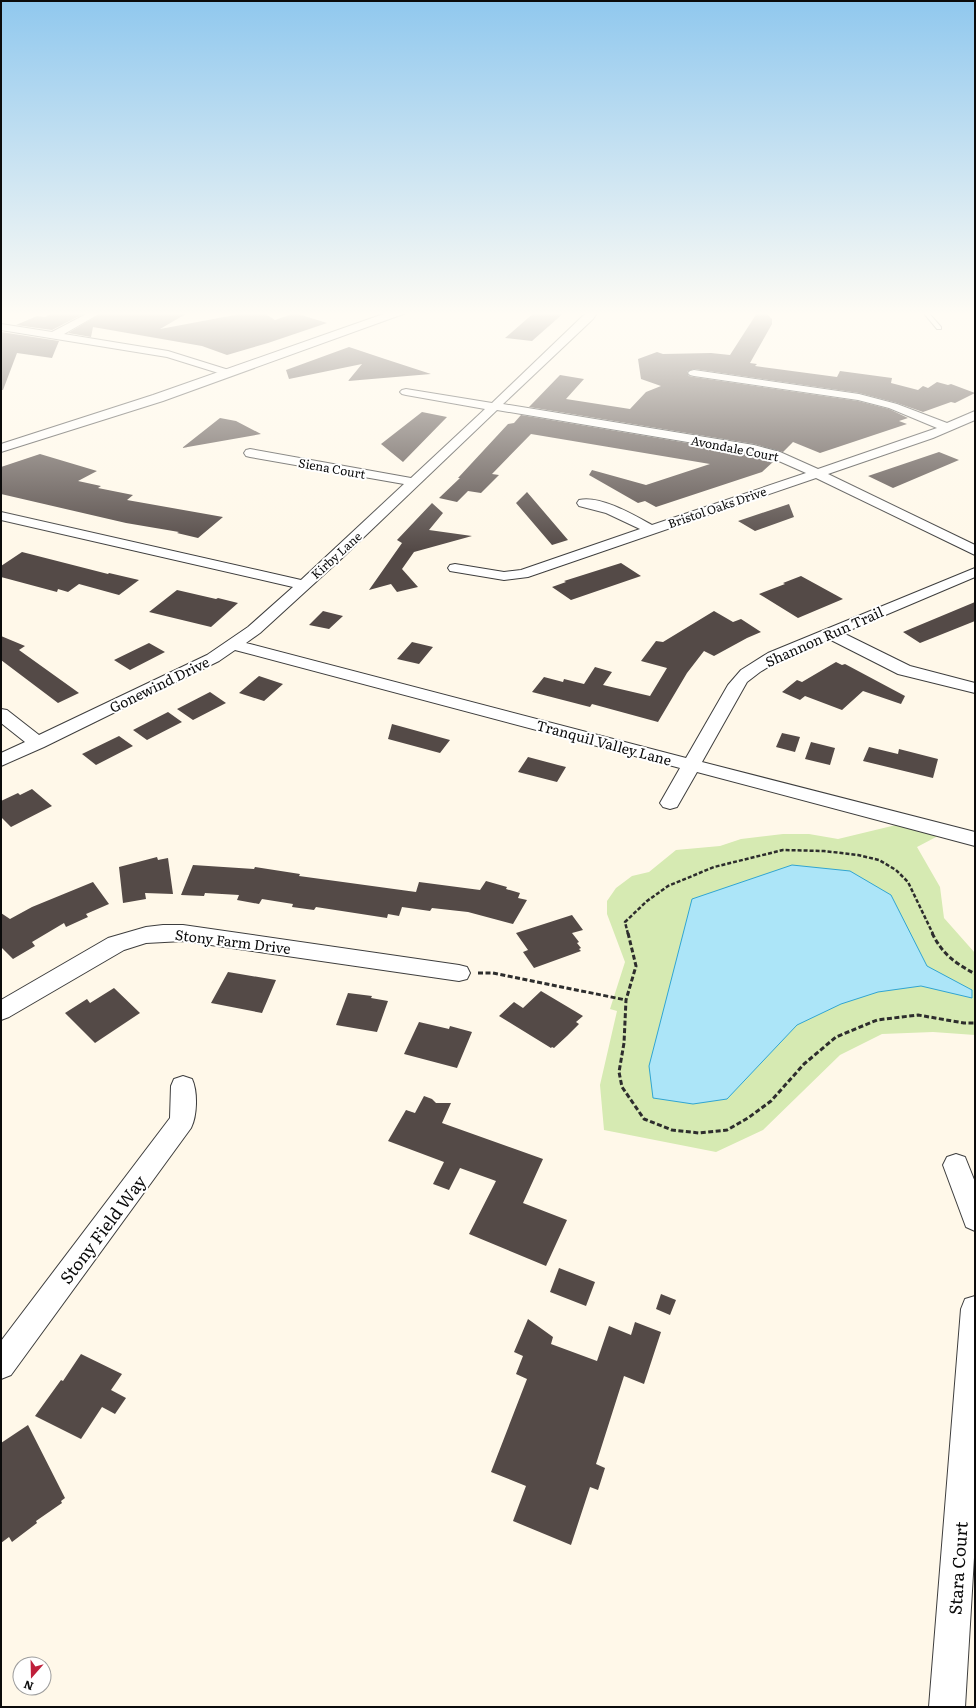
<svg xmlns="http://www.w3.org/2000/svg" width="976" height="1708" font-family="Literata,serif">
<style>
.green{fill:#d6eab2}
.water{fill:#ace5f8;stroke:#30a5d2}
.building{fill:#544a47}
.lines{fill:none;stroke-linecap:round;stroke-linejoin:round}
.service-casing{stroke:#3e3e3e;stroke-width:2}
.minor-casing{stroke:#3e3e3e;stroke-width:2}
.tertiary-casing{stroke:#3e3e3e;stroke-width:2}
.path-far1{stroke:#2d2d2d;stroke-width:2.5;stroke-dasharray:4 2;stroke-linecap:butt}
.path{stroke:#2d2d2d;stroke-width:3;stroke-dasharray:5 2.5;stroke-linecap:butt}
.service{fill:#fff;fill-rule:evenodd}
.minor{fill:#fff;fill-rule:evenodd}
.tertiary{fill:#fff;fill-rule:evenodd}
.labels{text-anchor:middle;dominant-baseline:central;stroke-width:4;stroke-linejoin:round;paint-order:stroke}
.far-street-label{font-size:12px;fill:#0b0b0b;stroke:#fff}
.street-label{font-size:14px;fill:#0b0b0b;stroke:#fff}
.near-street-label{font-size:17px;fill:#0b0b0b;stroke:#fff}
</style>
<rect width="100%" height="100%" fill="#fff8e9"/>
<path class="green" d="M896,825L938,836L917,847L940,887L944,918L975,953V1035L933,1032L882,1034L840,1055L763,1130L716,1152L604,1130L600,1085L617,1011L610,1009L625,962L607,914V901L616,888L632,876L649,872L676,850L720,846L741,839L783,834H809L838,839Z"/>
<path class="water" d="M792,865L850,871L891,895L927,966L972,990V998L921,986L878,992L841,1004L797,1025L727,1099L693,1104L653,1098L649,1066L692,899Z"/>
<path class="building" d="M56,311H89L52,330L16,325L37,316L45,317Z
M105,311H191L160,329L256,311H261L275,320L295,313L327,323L268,343L227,355L202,346L93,327L91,337L68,333Z
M536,311H566L532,341L505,338Z
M765,312L772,319V324L750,363L757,364L755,366L837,377L840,371L892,378L891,383L918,390L923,386L928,388L937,382L948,385L951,384L975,393L955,403L951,402L923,412L897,403L859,393L694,369L687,372L689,376L694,377L858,401L889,409L908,418L899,421L907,424L820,453L793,442L783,452L754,444L529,407L560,375L584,379L566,399L630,409L646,392L661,386L641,379L638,359L657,352L663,354L711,353L730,355L757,313Z
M1,332L59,341L52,358L17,353L3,390H1Z
M349,347L385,359L431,374L348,381L362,364L289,379L286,370Z
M422,412L447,417L403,462L381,444Z
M521,415L753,454L774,461L762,472L656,507L645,501L638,503L589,475L592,470L646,485L710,464L531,434L492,474L499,475L481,493L468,491L457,502L439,498L460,478H458L508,424L514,423Z
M220,418L236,421L261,434L182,448Z
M939,452L959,460L893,488L868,476Z
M40,454L97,471L78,481L101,486L98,488L133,495L127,500L223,517L198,538L177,533L179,532L126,523L1,494V467Z
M527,492L568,540L552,545L516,503Z
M432,503L443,513L429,530L472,536L414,552L402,569L418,587L397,592L391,584L369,590L402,543L397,540Z
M789,504L794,517L755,531L738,521Z
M22,552L108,574L109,573L139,580L119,595L79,584L68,592L58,589L57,592L1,577V566Z
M621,563L641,576L571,600L552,587L566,582L564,581Z
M801,576L843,599L798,618L759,594L785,584L783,583Z
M177,590L216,599L218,598L238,603L211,627L149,612Z
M975,602V621L920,643L903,632Z
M323,611L343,616L329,629L309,625Z
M714,611L733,622L741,619L761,632L747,638L714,656L704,651L687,673L658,722L592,704L590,707L532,692L544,677L563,682L564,679L584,684L595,667L612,672L603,685L650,696L667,668L641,661L656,641L663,642Z
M1,636L25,646L19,650L79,693L58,703L1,660Z
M412,642L433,647L419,664L397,659Z
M149,643L165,652L130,670L114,660Z
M836,662L842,665L845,664L905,696L901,704L863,691L842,710L805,696L800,700L782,692L797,680L802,682Z
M259,676L283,684L264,701L239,693Z
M210,692L226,703L193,720L177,709Z
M168,712L182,722L147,740L133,730Z
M392,724L450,740L440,753L388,739Z
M782,733L800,737L795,752L776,747Z
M119,736L133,746L96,765L82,754Z
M811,742L835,748L830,765L805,759Z
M869,747L898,754L899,749L938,759L933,778L863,761Z
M528,757L558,765L566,767L557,782L518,772Z
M32,789L52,806L11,827L1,817V801L18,793L20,795Z
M157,857L158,860L168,858L173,894L145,893L146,899L123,903L119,867Z
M193,865L254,869L255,867L300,874L299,876L416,892L419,882L480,890L486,881L507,887L506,889L520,893L518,898L527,900L513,924L468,912L432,908L430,911L402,907L399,916L388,914L387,918L316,907L314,910L292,907L293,904L262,899L259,904L237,900L239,895L205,893L204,896L181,895Z
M93,882L109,904L86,914L88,917L66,927L64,923L32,942L35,946L13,959L1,947V913L10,919L32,907Z
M572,915L583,930L572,933L579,942L577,943L581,948L579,949L581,951L534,968L523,952L528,950L516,933Z
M228,972L276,980L262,1013L211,1003Z
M114,988L140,1013L95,1043L65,1013L87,999L90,1003Z
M541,991L583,1016L576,1022L579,1024L567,1036L554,1048L552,1047L551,1048L499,1016L514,1002L523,1008Z
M348,993L372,996L371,998L388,1001L377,1032L336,1025Z
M419,1022L449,1029L450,1026L472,1032L457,1068L404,1054Z
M424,1096L432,1099L436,1103H451L442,1123L543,1159L523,1203L567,1220L546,1266L469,1234L496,1181L460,1168L449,1190L433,1184L444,1162L388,1141L406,1110L415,1113Z
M559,1268L595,1282L586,1306L550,1292Z
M661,1294L676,1300L670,1315L656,1309Z
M528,1319L553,1337L551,1344L597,1361L609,1326L631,1335L635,1322L661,1332L644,1384L624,1376L596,1464L605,1468L598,1490L590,1487L571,1545L513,1521L526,1486L491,1472L527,1379L516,1374L523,1356L514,1352Z
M81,1354L122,1374L111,1390L126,1398L115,1414L102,1407L81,1439L35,1416L61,1380L63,1381Z
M28,1425L65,1498L61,1501L62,1503L36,1521L37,1523L12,1542L9,1537L1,1543V1443Z"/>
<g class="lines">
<g class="service-casing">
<path id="service" d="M922,311H927L941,327V329H937Z"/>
</g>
<g class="minor-casing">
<path id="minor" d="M92,311H104L64,334L168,351L232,371L234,373L228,376L167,357L1,330V324L52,332Z
M588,311H598L593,319L503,404L754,445L780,452L818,469L937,428L889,408L858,400L694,376L690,375L688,373L690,371L694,370L859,394L897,404L947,423L975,411V420L933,438L828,474L975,545V555L816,478L528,577L504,580L450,571L448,568L450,565L455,564L504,572L521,570L640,529L606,513L579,506L577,503L579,500C600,495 634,515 652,525L806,473L772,458L753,453L497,410L341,559L260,633L246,643L686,758L728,685L741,670L768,653L975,568V577L843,633L910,666L975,683V693L898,674L829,639L773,664L760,672L747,682L702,762L975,832V846L697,772L677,807L670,809L663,807L660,803L680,768L235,650L219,661L44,747L1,766V753L25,742L1,723V709L7,710L39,735L207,655L248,627L293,587L1,520V512L301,580L404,484L250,457L246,456L244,453L246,450L250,449L411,478L485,409L406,395L402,394L400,392L402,390L406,389L492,403Z
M163,925H183L459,965L467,967L470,973L467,979L459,981L183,941L146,943L124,950L9,1017L1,1020V1000L108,938L146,927Z
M183,1076L192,1079C198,1092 197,1116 191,1128L11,1375L1,1379V1341L170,1118L171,1086L174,1079Z
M956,1154L965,1157L975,1182V1231L966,1227L943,1165L947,1157Z
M975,1296V1541L965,1707H929L961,1309L965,1299Z"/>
</g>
<g class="tertiary-casing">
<path id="tertiary" d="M392,311H407L406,313L163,401L1,452V444L153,395Z"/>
</g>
<path class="path-far1" d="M628,934L625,922L647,901L668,886L714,867L783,850L824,851L858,855L879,860L896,870L908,882L933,934"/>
<path class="path" d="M628,933L636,966L626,1000L624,1043L619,1072L622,1087L644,1119L672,1130L699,1133L727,1130L748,1118L771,1101L804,1064L836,1037L877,1020L918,1015L964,1023H975
M932,933C943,955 954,962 975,974
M478,973H493L626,1000"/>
<use href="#service" class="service"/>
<use href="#minor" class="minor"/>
<use href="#tertiary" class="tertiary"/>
</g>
<linearGradient id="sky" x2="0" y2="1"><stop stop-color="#90c8ee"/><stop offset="0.57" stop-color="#fffcf5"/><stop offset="1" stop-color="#fffcf5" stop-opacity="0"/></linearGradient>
<rect width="976" height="550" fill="url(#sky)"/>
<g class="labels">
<g class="far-street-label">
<text transform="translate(735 448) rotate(11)">Avondale Court</text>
<text transform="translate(332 468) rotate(10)">Siena Court</text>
<text transform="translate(717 507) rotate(-19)">Bristol Oaks Drive</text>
<text transform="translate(336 555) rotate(-42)">Kirby Lane</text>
</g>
<g class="street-label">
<text transform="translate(824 636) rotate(-24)">Shannon Run Trail</text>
<text transform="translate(159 684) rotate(-26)">Gonewind Drive</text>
<text transform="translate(604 742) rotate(15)">Tranquil Valley Lane</text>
<text transform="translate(233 941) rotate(7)">Stony Farm Drive</text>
</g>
<g class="near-street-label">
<text transform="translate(102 1229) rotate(-53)">Stony Field Way</text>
<text transform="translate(957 1568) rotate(-86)">Stara Court</text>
</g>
</g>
<rect width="976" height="1708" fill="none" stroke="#0b0b0b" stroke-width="4"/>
<g transform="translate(32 1676) rotate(200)"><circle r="19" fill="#ffffff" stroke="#9d9d9d"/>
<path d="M0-3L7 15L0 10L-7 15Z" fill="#bf1f3a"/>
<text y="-6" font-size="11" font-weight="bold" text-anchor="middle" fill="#0b0b0b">N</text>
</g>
</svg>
